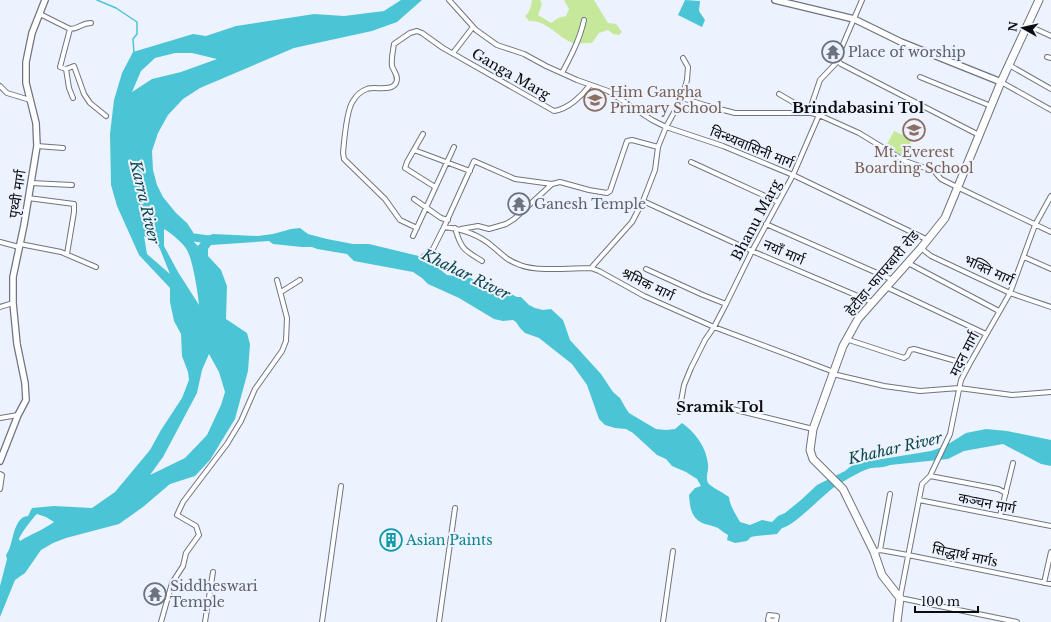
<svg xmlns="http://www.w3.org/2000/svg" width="1051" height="622" font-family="'Libre Baskerville','Noto Sans Devanagari',serif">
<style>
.green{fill:#c5e89b}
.water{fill:#4bc5d5;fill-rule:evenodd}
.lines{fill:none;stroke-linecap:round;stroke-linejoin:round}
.stream{stroke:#4bc5d5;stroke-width:1.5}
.river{stroke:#4bc5d5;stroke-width:8}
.street-casing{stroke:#6f747e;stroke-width:6}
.secondary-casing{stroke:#6f747e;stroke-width:8}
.highway-casing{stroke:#6f747e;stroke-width:9}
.street{stroke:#fff;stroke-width:4}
.secondary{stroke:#fff;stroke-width:5.5}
.highway{stroke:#fff;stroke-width:7}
.labels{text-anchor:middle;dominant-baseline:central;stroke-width:4;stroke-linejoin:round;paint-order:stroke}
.worship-label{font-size:14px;fill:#5b616d;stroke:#edf3fe;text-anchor:start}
.street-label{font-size:14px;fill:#0a0c0f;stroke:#edf3fe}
.education-label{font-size:14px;fill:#785e54;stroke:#edf3fe;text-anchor:start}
.culture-label{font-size:14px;fill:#0d838f;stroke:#edf3fe;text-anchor:start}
.neighbourhood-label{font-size:15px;font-weight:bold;fill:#0a0c0f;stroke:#edf3fe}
.water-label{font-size:15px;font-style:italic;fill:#0f464d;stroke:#edf3fe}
</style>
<rect width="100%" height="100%" fill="#edf3fe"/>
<path class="green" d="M532,0H540L542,4L538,15L551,23L558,18L566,16L569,9L564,0H594L608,23L616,24L622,32L619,35L613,34L608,30L599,33L592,43C586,42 579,45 573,43C557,37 547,20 529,21L525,16C530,12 531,6 532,0Z
M894,131L912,139L905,157L886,146Z"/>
<path class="water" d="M401,0H422L397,22L372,31L294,48L200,88L183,99L168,115L158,133L152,151L153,170L157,185L163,197L176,213L187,223L193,232L194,242L198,246L205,237L213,234L258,236L273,234L291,229L300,228L308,234L327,239L353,244H369L423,257L437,267L447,275L471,278L484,288L497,287L517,297H521L529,305L535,308L543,310L551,309L563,320L570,340L601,374L613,392L620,398L625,407L629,413L656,429L666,430L675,429L682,423C696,433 706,447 708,464C709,471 705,477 708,483C711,487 724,493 729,497C730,506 735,513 740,522L750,525L762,520L772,522L778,516L785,513L801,500L817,485L845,471L856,462L882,459L931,451L945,446L966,433L986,429L1007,431L1051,440V466L1041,464L1003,444L964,451L948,459L890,465C883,468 879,467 872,468C863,469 841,483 833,488C822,496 794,526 782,528L777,534L756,536L751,537L747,541L735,543L727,540L728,535C724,533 721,530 718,528C714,526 709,525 705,524C691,519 690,508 689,495L695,488L701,486L697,479L686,472L672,466L666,459L657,455L633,433L626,429L615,428L605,425L599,419L587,385L572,364L539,338L525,333L520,328L516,322L513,320L503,321L494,319L459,298L428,284L422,278L413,272L354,261L347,254L317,249L312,247H302L273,244L269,241L211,245L208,249V256L221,270L227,286L226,319L247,333L250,344L248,371L235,419L210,460L195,476L170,484L143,507L119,524L66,538L53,543L41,550L25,573L15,580L0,617V586L7,559L6,555C14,546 12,517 28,516L32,508L54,506L92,508L115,492L150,450L161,430L182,398L189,380L188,372L182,356L181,334L174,321L170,302V288L139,255L117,206L111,185L110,134L114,100L122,73L133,52L193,34L206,36L236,26L314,14L344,16L384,11ZM175,53H192L217,59L181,72L152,79L132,92L141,71L155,58ZM164,229C170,232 184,244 187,250C193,261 198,293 199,305L178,272L164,246ZM144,236L156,242L160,249L170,274L147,254ZM209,354L219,372L225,392L221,405L207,435L185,458L150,475L163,457L197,393L202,370ZM37,514L46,517L54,522C43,530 31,534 20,541L19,539C20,535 34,516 37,514Z
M685,0L700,1L699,11L705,20L702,27L678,15Z"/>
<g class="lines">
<path class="stream" d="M97,0L116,8L137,22V34L133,39L134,54"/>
<path class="river" d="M185,232L190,237L213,240"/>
<g class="street-casing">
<path id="street" d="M449,0L476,30L497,45L524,54L546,66L577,80L608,91L652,120L666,127L723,146L793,175L928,240
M862,0L838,56V61L841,64L979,135
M40,14L70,29C79,29 81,23 91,23
M1027,25L1051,36
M70,29L60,67L66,69L74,66L84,94L90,103L106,116
M453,53L473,27
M1047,57L1051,58
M1009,65L1051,89
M66,69L69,88L73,98
M562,73C571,56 580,39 584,20
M920,77L991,106
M1001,82L1051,110
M0,86L7,93L30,100
M779,94L810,112
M682,98L708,106L735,113H811L819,115
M809,112L820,80L838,61
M423,134L407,162L405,168L435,187
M37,146L63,148
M414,150L470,171
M691,162L778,202
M31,183L72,185
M28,198L74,204V212L67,254
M414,199L441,218L448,220
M643,201L752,251L872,302
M766,224L893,280
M444,227L474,161L515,179L552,184
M417,228L400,220L385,199L344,159L343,153C344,141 347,109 353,101C356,96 361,91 367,89C375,86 391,92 396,83C399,76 394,72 392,66C391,59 393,51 394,44L410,33L417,31L422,33L443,48L554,111C568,109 582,96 590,85
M455,228C461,249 464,250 482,261
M461,229L478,226L489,229L506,224L514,219L552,184L560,182L589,190L607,193L610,191L627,141L632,140L658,147
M413,236L454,147
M0,242L19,247
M20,244L61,252L96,267
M921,248L931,256L1010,293L1051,307
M423,257L433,249L444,227C463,229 478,234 492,246C503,255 506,260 520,265C537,272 572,268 591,268L599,271L644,296L714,327L834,372
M1024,257L1051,269
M908,263L999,311
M591,268L632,222L643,201L655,170L658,147L666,127L682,98L687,80L688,67L683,58
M646,269L703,295L726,304
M886,287L986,334
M281,292L300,280
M0,307L13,303
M846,339L904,358L907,356L910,350L914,349L956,361
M833,374L884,386L920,391L959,388L1012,395L1051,392
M732,409L813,429
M679,412L684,385L691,368L705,340L714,327L726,304L752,251L793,175L819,115L859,133L905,161L934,171L941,179L957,187L1051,232
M0,418L18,415
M0,474L2,475L0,489
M930,476L988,487L998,489L1006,493
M919,500L1051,526
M1000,516L1013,463
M880,550L890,494
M874,552L880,550L908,555L1051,584
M1044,583L1051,552
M769,615L777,616L776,621L768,620Z
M161,622L172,583L183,566L186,553L199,535L196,526L177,515L183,502L227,444L241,421L255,389L282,351L286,341L287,318L277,280
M205,622L213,572
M322,622L341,486
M439,622L455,508
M663,622L673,551
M1017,622L900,598L922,484L930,476L950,434L961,380L970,363L1010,293L1035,225L1051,196"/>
</g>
<g class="secondary-casing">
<path id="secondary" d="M775,0L854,19L901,42L1001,82
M0,461L18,415L26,400L25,383L17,344L13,303V277L24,225L37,146L36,123L26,83V62L32,33L45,0"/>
</g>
<g class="highway-casing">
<path id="highway" d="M897,622L900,598L882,575L874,552L843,489L813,459L810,450L813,429L843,346L858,319L921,248L945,218L1001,82L1039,0"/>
</g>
<use href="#street" class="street"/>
<use href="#secondary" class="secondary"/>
<use href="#highway" class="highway"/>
</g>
<defs>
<g id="temple-ring" transform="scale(1.15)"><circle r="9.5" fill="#edf3fe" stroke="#6b7280" stroke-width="1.5"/><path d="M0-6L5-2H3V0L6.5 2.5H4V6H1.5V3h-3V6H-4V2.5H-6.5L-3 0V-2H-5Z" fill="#6b7280"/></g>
<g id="school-ring" transform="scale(1.15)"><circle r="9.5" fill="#edf3fe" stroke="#8d6e63" stroke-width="1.5"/><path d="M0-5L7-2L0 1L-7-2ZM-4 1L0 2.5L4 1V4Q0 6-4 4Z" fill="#8d6e63"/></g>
<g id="building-ring" transform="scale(1.15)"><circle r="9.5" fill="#edf3fe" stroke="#0f9aa8" stroke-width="1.5"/><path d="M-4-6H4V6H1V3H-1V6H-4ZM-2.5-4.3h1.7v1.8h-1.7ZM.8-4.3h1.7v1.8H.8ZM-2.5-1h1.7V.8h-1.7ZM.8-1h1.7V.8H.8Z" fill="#0f9aa8"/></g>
</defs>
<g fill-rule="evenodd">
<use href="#temple-ring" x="833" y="52"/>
<use href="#school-ring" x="595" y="100"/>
<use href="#school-ring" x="914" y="130"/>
<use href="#temple-ring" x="519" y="204"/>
<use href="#building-ring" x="391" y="540"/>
<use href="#temple-ring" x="155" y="594"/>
</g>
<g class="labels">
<g class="worship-label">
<text x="848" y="52">Place of worship</text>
<text x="534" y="204">Ganesh Temple</text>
<text x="170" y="586">Siddheswari<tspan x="170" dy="16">Temple</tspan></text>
</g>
<g class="street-label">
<text transform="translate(511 74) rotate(30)">Ganga Marg</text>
<text transform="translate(752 147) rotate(22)">विन्ध्यवासिनी मार्ग</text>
<text transform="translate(17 194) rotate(-81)">पृथ्वी मार्ग</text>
<text transform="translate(756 220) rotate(-62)">Bhanu Marg</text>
<text transform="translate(784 252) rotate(23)">नयाँ मार्ग</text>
<text transform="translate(989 270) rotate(25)">भक्ति मार्ग</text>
<text transform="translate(882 273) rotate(-50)">हेटौडा-फापरबारी रोड</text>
<text transform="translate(648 284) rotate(26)">श्रमिक मार्ग</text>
<text transform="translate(964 354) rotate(-63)">मदन मार्ग</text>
<text transform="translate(987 503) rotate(11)">कञ्चन मार्ग</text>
<text transform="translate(965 555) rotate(12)">सिद्धार्थ मार्गs</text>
</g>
<g class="education-label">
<text x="610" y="92">Him Gangha<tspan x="610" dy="16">Primary School</tspan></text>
<text x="914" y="152" text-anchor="middle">Mt. Everest<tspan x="914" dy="16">Boarding School</tspan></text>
</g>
<g class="culture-label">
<text x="406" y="540">Asian Paints</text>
</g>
<g class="neighbourhood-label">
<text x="858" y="107">Brindabasini Tol</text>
<text x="720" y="406">Sramik Tol</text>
</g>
<g class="water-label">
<text transform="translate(145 202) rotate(77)">Karra River</text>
<text transform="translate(466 274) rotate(26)">Khahar River</text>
<text transform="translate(895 448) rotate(-13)">Khahar River</text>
</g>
</g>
<g transform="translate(1023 28) rotate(278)" stroke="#edf3fe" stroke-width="3" paint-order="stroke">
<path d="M0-3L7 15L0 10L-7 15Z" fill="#0a0c0f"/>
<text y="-6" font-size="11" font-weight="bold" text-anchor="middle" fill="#0a0c0f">N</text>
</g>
<path d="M915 606v6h63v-6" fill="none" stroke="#0a0c0f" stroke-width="2"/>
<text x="921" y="606" font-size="12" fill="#0a0c0f" stroke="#edf3fe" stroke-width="3" paint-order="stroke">100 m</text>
</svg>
